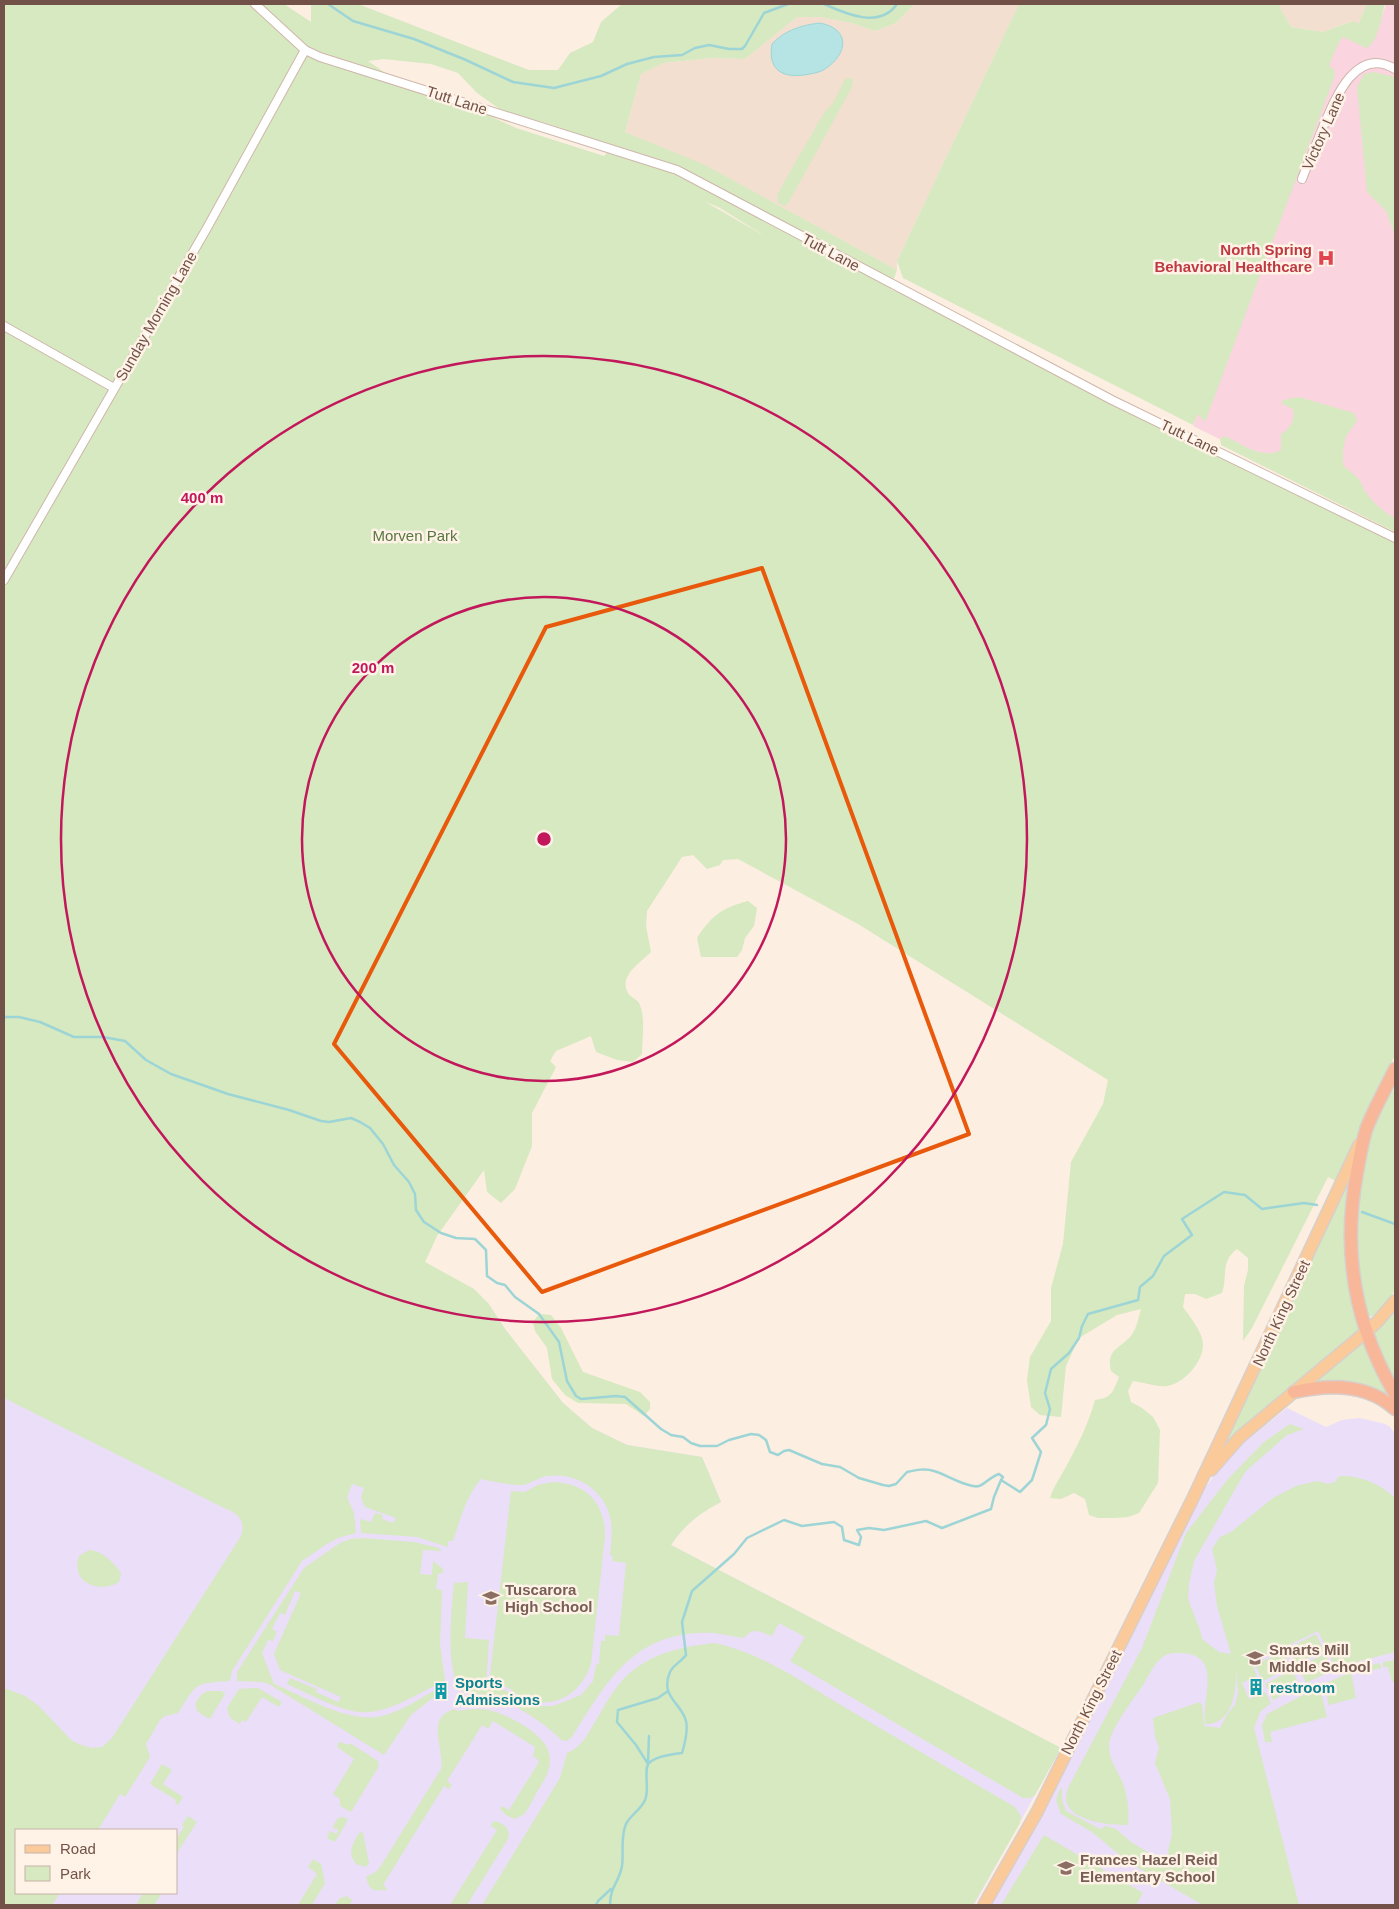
<svg xmlns="http://www.w3.org/2000/svg" width="1399" height="1909" font-family="Helvetica,sans-serif">
<style>
.residential{fill:#f3dfd0}
.education{fill:#ebdef8}
.medical{fill:#fad4de}
.green{fill:#d6e9c0;fill-rule:evenodd}
.water{fill:#b6e4e5;stroke:#9dd5d6}
.lines{fill:none;stroke-linecap:round;stroke-linejoin:round}
.stream{stroke:#9dd5d6;stroke-width:2.5}
.minor-casing{stroke:#cfb6ab;stroke-width:10}
.primary-casing{stroke:#d8cfcc;stroke-width:14}
.trunk-casing{stroke:#d8cfcc;stroke-width:15}
.minor{stroke:#fff;stroke-width:8}
.primary{stroke:#faca9a;stroke-width:11}
.trunk{stroke:#f8b799;stroke-width:12}
.marked{fill:none;stroke:#e8590c;stroke-width:4;stroke-linejoin:round}
.ring{fill:none;stroke:#c2185b;stroke-width:2.5}
.labels{text-anchor:middle;dominant-baseline:central;stroke-width:5;stroke-linejoin:round;paint-order:stroke}
.street-label{font-size:15px;fill:#725248;stroke:#fff2e7}
.health-label{font-size:15px;font-weight:bold;fill:#be3a42;stroke:#fff2e7;text-anchor:end}
.park-label{font-size:15px;fill:#587841;stroke:#fff2e7}
.education-label{font-size:15px;font-weight:bold;fill:#785e54;stroke:#fff2e7;text-anchor:start}
.culture-label{font-size:15px;font-weight:bold;fill:#0d838f;stroke:#fff2e7;text-anchor:start}
.centre{fill:#c2185b;stroke:#fff2e7;stroke-width:2.5}
.ring-label{font-size:15px;text-anchor:middle;font-weight:bold;fill:#c2185b;stroke:#fff2e7;stroke-width:5;stroke-linejoin:round;paint-order:stroke}
</style>
<rect width="100%" height="100%" fill="#fceee1"/>
<path class="residential" d="M915,4H1019L897,261V270L708,167L625,132L641,74L663,63L712,58L745,59L797,17H821L852,23L875,31L896,23Z
M1280,4H1367L1358,24L1352,21L1323,32L1291,27L1280,8Z"/>
<path class="education" d="M418,1258L488,1303L505,1329L563,1403L592,1428L627,1445L702,1457L721,1502L701,1513L683,1529L671,1545L1061,1748L974,1905H19L27,1893H176V1830H16V1893L4,1905V1385L259,1513Z
M1287,1408L1326,1427L1342,1420L1360,1418L1385,1424L1390,1427L1395,1434V1905H981L1037,1812L1193,1504L1219,1469L1235,1450Z"/>
<path class="medical" d="M1386,4H1395V525L1193,426L1316,102L1311,70L1353,21L1377,31Z"/>
<path class="green" d="M4,4H284L311,22V4H358L529,70H558L570,53L593,42L601,22L622,4H915L896,23L875,31L852,23L821,17H797L745,59L712,58L663,63L641,74L625,132L705,165L897,270L890,289L945,312L1395,538V1055L1336,1181L1328,1177L1252,1328L1243,1341L1244,1286L1248,1270V1258L1237,1249C1220,1262 1228,1275 1222,1293L1206,1299L1195,1294H1185L1183,1307C1190,1317 1202,1331 1203,1344C1203,1361 1187,1380 1171,1385C1160,1389 1145,1382 1133,1381L1128,1391L1131,1402L1142,1408L1153,1417L1160,1430L1158,1483L1139,1513L1128,1517L1115,1518H1098L1089,1515L1085,1499L1074,1493L1061,1499L1050,1498C1054,1485 1062,1475 1068,1463C1079,1443 1089,1422 1095,1400C1112,1398 1113,1392 1119,1377L1111,1371C1106,1350 1119,1349 1131,1336C1137,1328 1138,1319 1141,1309L1117,1315L1079,1338L1066,1366L1061,1417L1040,1415L1031,1407L1027,1380L1030,1357L1051,1321V1288L1063,1244L1071,1162L1103,1104L1108,1080L858,924L738,859L723,860L720,865L707,869L693,855L682,857L647,911L646,926L651,952C641,962 618,976 628,993C630,997 637,999 639,1003C646,1018 642,1038 642,1054L633,1062L617,1060L596,1052L591,1036L556,1051L550,1061L556,1067L532,1113V1146L515,1189L501,1203L487,1192L484,1170L437,1236L425,1262L474,1289L488,1303L505,1329L563,1403L592,1428L627,1445L702,1457L721,1502C700,1513 684,1525 671,1545L1061,1748L1035,1795L1030,1798H1023L790,1661L805,1637L779,1623L772,1636C759,1632 754,1626 744,1638C734,1637 724,1634 714,1633C635,1630 609,1678 572,1737L567,1741L561,1740C551,1727 509,1700 492,1696C480,1693 469,1695 458,1689C446,1656 451,1618 454,1583L468,1582L465,1638L489,1640L486,1688L505,1690L523,1703L535,1706H553L581,1695L593,1681L596,1665L599,1664L601,1641H605V1635L619,1636L626,1563L612,1561L613,1556L610,1555C611,1543 613,1530 610,1517C604,1490 576,1472 548,1476C539,1477 532,1483 523,1485C515,1486 490,1481 481,1479C466,1496 460,1520 453,1541H448V1547L417,1537L361,1533L360,1519L371,1522L375,1513L383,1515L382,1519L393,1523L396,1518L365,1507L361,1498L364,1488L352,1484L347,1497L354,1513L356,1533L338,1538L327,1544L302,1561L232,1671L230,1681C194,1683 197,1683 178,1713L165,1716L160,1720L146,1744L150,1757L125,1797L120,1794L98,1830H16V1893H60L52,1905H4V1688L25,1696L39,1706L71,1740L79,1744L91,1748L102,1747L112,1738L241,1536C246,1518 237,1513 222,1507L4,1398ZM384,59L431,64L458,73L477,93L504,112L546,123L612,146L614,145L604,156L516,128L481,112L446,101L394,79L368,61ZM704,201L720,208L765,236L761,234Z
M1019,4H1280V8L1291,27L1323,32L1353,21L1358,24L1367,4H1385C1381,17 1379,42 1366,48L1343,37L1339,42L1329,65L1334,70L1335,75L1205,422L1198,414L1193,425L903,278L897,261Z
M1374,72L1395,77V236L1386,211L1367,192L1357,87L1364,74Z
M848,78L853,79L852,87L789,202L785,206L778,203L777,196L784,182L824,113L833,103L845,79Z
M1299,397L1354,413L1357,421L1346,436L1343,451V465C1347,469 1358,477 1360,481C1362,483 1362,486 1363,488C1370,500 1383,512 1395,518V532L1221,445L1220,439L1225,436C1243,445 1263,460 1281,450V434C1291,428 1295,420 1293,409L1281,403L1283,400Z
M748,901L757,908L754,926L745,938L742,950L737,957H701L697,938C712,915 722,908 748,901Z
M1395,1088V1290C1389,1298 1379,1320 1367,1316C1364,1302 1360,1287 1357,1272C1351,1225 1363,1124 1395,1088Z
M1349,1179L1362,1330L1215,1459L1338,1200Z
M1395,1309V1383L1387,1369L1372,1333Z
M539,1314L551,1315L561,1328L583,1372L640,1392L650,1402V1409L644,1416L626,1404L578,1403L565,1395L552,1379L547,1348L535,1331L533,1322Z
M1364,1338L1395,1400V1402C1363,1380 1348,1379 1309,1383Z
M1290,1424L1304,1429L1287,1435L1245,1472L1194,1561L1189,1583L1188,1599L1200,1630L1202,1639L1219,1652L1231,1654L1217,1606L1214,1583L1217,1570L1212,1549L1220,1537L1231,1532L1273,1498L1296,1486L1317,1481L1328,1484L1335,1482L1339,1476C1362,1476 1379,1483 1395,1498V1652L1352,1663L1337,1670L1318,1631L1252,1663L1257,1676L1242,1683L1249,1699L1265,1692L1271,1703L1260,1712L1254,1728L1299,1905H1203L1128,1862L1092,1832L1061,1814L1056,1800L1060,1789L1062,1787V1800L1066,1811L1100,1829L1106,1826L1116,1829L1131,1842L1172,1867V1857L1169,1856L1168,1851L1172,1834L1170,1799L1155,1763L1159,1747L1155,1737L1153,1718L1200,1702L1202,1705L1204,1726L1220,1728L1228,1713L1235,1705L1238,1693L1236,1666C1237,1687 1234,1725 1205,1724C1201,1697 1224,1655 1181,1653C1177,1653 1169,1653 1166,1655C1155,1660 1149,1676 1143,1685C1134,1699 1107,1732 1109,1748C1110,1760 1115,1767 1120,1777C1127,1790 1130,1811 1128,1825C1110,1825 1070,1822 1066,1800C1066,1796 1067,1791 1068,1788L1142,1648L1186,1533L1228,1479L1264,1442Z
M552,1482C586,1483 605,1502 605,1536L591,1664C581,1694 555,1710 524,1699C516,1696 511,1688 504,1686C500,1685 494,1685 489,1684L511,1491L525,1492L538,1485Z
M363,1538L414,1542L439,1548L442,1551L423,1550L420,1574L432,1575L433,1561L443,1569V1573L438,1574L436,1589L442,1590L440,1644L445,1681C418,1692 389,1715 359,1712C338,1710 307,1693 287,1684L290,1678L317,1689L316,1692L338,1702L341,1697L280,1670L274,1654L301,1593L295,1591L285,1615L280,1613L272,1629L277,1632L273,1641L268,1640L262,1653L274,1684C306,1697 352,1726 386,1715C403,1710 419,1699 434,1691L435,1696L411,1715L384,1755L269,1684L262,1682L237,1681V1672L304,1568L340,1543L350,1539Z
M89,1550C103,1551 113,1562 121,1573L119,1582C99,1594 70,1583 79,1556Z
M1316,1634L1324,1651L1297,1664L1288,1648Z
M715,1643C762,1653 804,1683 844,1707C901,1740 958,1774 1015,1807L1021,1816L1020,1823L973,1905H482L560,1778L567,1753C582,1747 587,1735 595,1722C602,1711 608,1698 617,1687C641,1655 678,1647 715,1643Z
M1283,1651L1291,1667L1263,1681L1255,1665Z
M1325,1654L1333,1670L1306,1683L1298,1667Z
M1395,1660V1681L1392,1682L1388,1667H1383V1662Z
M1379,1663L1382,1668L1356,1673L1355,1670Z
M1292,1670L1300,1686L1273,1700L1265,1684Z
M1351,1672L1356,1698L1329,1705L1324,1684Z
M1318,1687L1320,1688L1327,1717L1270,1732L1272,1742H1265L1262,1725L1267,1714Z
M258,1688L282,1702L279,1707L262,1697L246,1722L242,1720L240,1724L230,1718L227,1708L239,1689Z
M208,1691H222L225,1694L210,1719C206,1717 199,1714 197,1710C192,1702 202,1693 208,1691Z
M455,1709L458,1711C468,1709 479,1708 489,1710C509,1715 549,1735 550,1758C551,1770 544,1781 538,1790C534,1797 530,1807 524,1814C522,1816 517,1817 515,1819L506,1815L500,1809L502,1806L509,1810L539,1762L537,1759L533,1756L535,1747L493,1721L488,1729L482,1725L447,1781L452,1785L449,1789L444,1786L383,1885L388,1890C372,1890 371,1893 366,1877L377,1871L380,1867L441,1769C445,1749 424,1717 455,1709Z
M339,1742L349,1745L350,1743L378,1761L379,1766L351,1812L340,1806V1799L333,1794L354,1759L337,1747Z
M162,1764L172,1770L163,1784L183,1797L178,1805L175,1803L176,1800L150,1784Z
M188,1816L197,1822L177,1853L176,1839L184,1827L182,1825Z
M344,1817L348,1820L335,1842L327,1838L330,1831L337,1834L338,1829H334L333,1826L338,1818Z
M494,1821C504,1823 511,1829 508,1839L467,1905H450L497,1830L491,1826L492,1823Z
M360,1832L363,1833L369,1863L366,1867L356,1864C347,1852 352,1844 360,1832Z
M1044,1835L1143,1893L1136,1905H1001Z
M313,1859L321,1864L325,1883L312,1905H298L317,1874L308,1867Z
M143,1893H160L161,1895L154,1905H136Z
M346,1896L352,1900L350,1905H335L339,1899Z"/>
<path class="water" d="M820,23C851,29 848,54 825,69C821,72 815,73 810,74C786,79 767,73 772,44C785,30 802,25 820,23Z"/>
<g class="lines">
<path class="stream" d="M328,4L353,21L414,39L466,60L513,82L554,88L601,76L627,64L654,57L682,55L695,48L709,45L729,49H742L745,46L764,13L788,4
M824,4C846,14 880,29 897,4
M4,1017H19L40,1022L74,1037H103L125,1041L146,1060L171,1074L228,1094L289,1110L321,1121L329,1122L351,1118L360,1122L370,1128L383,1144L394,1165L409,1182L415,1194L416,1210L424,1222L441,1233L456,1238L475,1239L486,1250L487,1276L497,1283L505,1285L515,1297L539,1314L559,1342L567,1381L576,1396L581,1399L616,1396L625,1397L661,1429L671,1435L683,1437L691,1443L700,1446H717L729,1440L751,1434L759,1435L766,1440L770,1452L778,1455L784,1451L789,1450L822,1464L840,1467L859,1478L883,1485L889,1486L896,1484L907,1472C916,1470 925,1468 934,1471C945,1474 969,1489 979,1486C984,1485 990,1477 999,1474L1003,1477L1001,1480
M1362,1212L1395,1224
M648,1762L649,1736
M648,1764L636,1745L617,1722L618,1710L658,1698L668,1691
M596,1905L598,1901L611,1889
M610,1905C610,1886 619,1883 622,1866C624,1852 620,1838 626,1824C630,1815 641,1810 645,1800C650,1790 643,1769 649,1763C656,1756 673,1754 682,1753C685,1743 689,1727 685,1718C679,1702 660,1695 670,1672C673,1665 681,1662 686,1655L682,1622L692,1591L734,1554L747,1538L784,1520L802,1526L834,1522L842,1527L844,1540L859,1545L861,1537L857,1530L869,1528L884,1530L926,1521L942,1528L991,1509L994,1497L1001,1480L1020,1492L1032,1480L1041,1452L1032,1438L1046,1425L1050,1409L1045,1393L1051,1369L1069,1353L1079,1338L1082,1326L1088,1314L1138,1300L1140,1287L1153,1276L1164,1256L1192,1235L1182,1219L1224,1192L1245,1195L1262,1209L1304,1203L1317,1205"/>
<g class="minor-casing">
<path id="minor" d="M255,4L305,50L320,57L677,170L1112,400L1395,538
M1302,179C1308,163 1315,148 1321,132C1333,104 1354,44 1395,69
M4,326L114,388
M4,580L207,228L305,50"/>
</g>
<g class="primary-casing">
<path id="primary" d="M1211,1470L1240,1437L1366,1332L1378,1321L1395,1301
M984,1905L1037,1812L1194,1496L1359,1145"/>
</g>
<g class="trunk-casing">
<path id="trunk" d="M1395,1069C1386,1088 1375,1107 1367,1127C1362,1141 1360,1157 1357,1172C1342,1251 1354,1324 1395,1394
M1294,1392C1329,1384 1367,1383 1395,1409"/>
</g>
<use href="#minor" class="minor"/>
<use href="#primary" class="primary"/>
<use href="#trunk" class="trunk"/>
</g>
<path class="marked" d="M762,568L969,1134L542,1292L334,1044L546,627Z"/>
<g class="ring">
<circle cx="544" cy="839" r="242"/>
<circle cx="544" cy="839" r="483"/>
</g>
<defs>
<g id="hospital-bare" transform="scale(1.35)"><path d="M-5-5h3v3.5h4V-5h3V5h-3V1.5h-4V5h-3Z" fill="#e0444e" stroke="#fff2e7" stroke-width="2.5" paint-order="stroke"/></g>
<g id="school-bare" transform="scale(1.35)"><path d="M0-5L7-2L0 1L-7-2ZM-4 1L0 2.5L4 1V4Q0 6-4 4Z" fill="#8d6e63" stroke="#fff2e7" stroke-width="2.5" paint-order="stroke"/></g>
<g id="building-bare" transform="scale(1.35)"><path d="M-4-6H4V6H1V3H-1V6H-4ZM-2.5-4.3h1.7v1.8h-1.7ZM.8-4.3h1.7v1.8H.8ZM-2.5-1h1.7V.8h-1.7ZM.8-1h1.7V.8H.8Z" fill="#0f9aa8" stroke="#fff2e7" stroke-width="2.5" paint-order="stroke"/></g>
</defs>
<g fill-rule="evenodd">
<use href="#hospital-bare" x="1326" y="258"/>
<use href="#school-bare" x="491" y="1598"/>
<use href="#school-bare" x="1255" y="1658"/>
<use href="#building-bare" x="1256" y="1687"/>
<use href="#building-bare" x="441" y="1691"/>
<use href="#school-bare" x="1066" y="1868"/>
</g>
<g class="labels">
<g class="street-label">
<text transform="translate(457 100) rotate(18)">Tutt Lane</text>
<text transform="translate(1323 131) rotate(-66)">Victory Lane</text>
<text transform="translate(831 252) rotate(28)">Tutt Lane</text>
<text transform="translate(156 316) rotate(-60)">Sunday Morning Lane</text>
<text transform="translate(1190 437) rotate(26)">Tutt Lane</text>
<text transform="translate(1281 1313) rotate(-65)">North King Street</text>
<text transform="translate(1091 1702) rotate(-63)">North King Street</text>
</g>
<g class="health-label">
<text x="1312" y="249">North Spring<tspan x="1312" dy="17">Behavioral Healthcare</tspan></text>
</g>
<g class="park-label">
<text x="415" y="535">Morven Park</text>
</g>
<g class="education-label">
<text x="505" y="1589">Tuscarora<tspan x="505" dy="17">High School</tspan></text>
<text x="1269" y="1649">Smarts Mill<tspan x="1269" dy="17">Middle School</tspan></text>
<text x="1080" y="1859">Frances Hazel Reid<tspan x="1080" dy="17">Elementary School</tspan></text>
</g>
<g class="culture-label">
<text x="455" y="1682">Sports<tspan x="455" dy="17">Admissions</tspan></text>
<text x="1270" y="1687">restroom</text>
</g>
</g>
<circle cx="544" cy="839" r="8" class="centre"/>
<g class="ring-label">
<text x="202" y="503">400 m</text>
<text x="373" y="673">200 m</text>
</g>
<rect width="1399" height="1909" fill="none" stroke="#725248" stroke-width="10"/>
<rect x="15" y="1829" width="162" height="65" fill="#fff2e7" stroke="#c7b2a7"/>
<rect x="25" y="1845" width="25" height="8" fill="#faca9a" stroke="#c7b2a7"/>
<text x="60" y="1854" font-size="15" fill="#725248">Road</text>
<rect x="25" y="1866" width="25" height="15" fill="#d6e9c0" stroke="#c7b2a7"/>
<text x="60" y="1879" font-size="15" fill="#725248">Park</text>
</svg>
